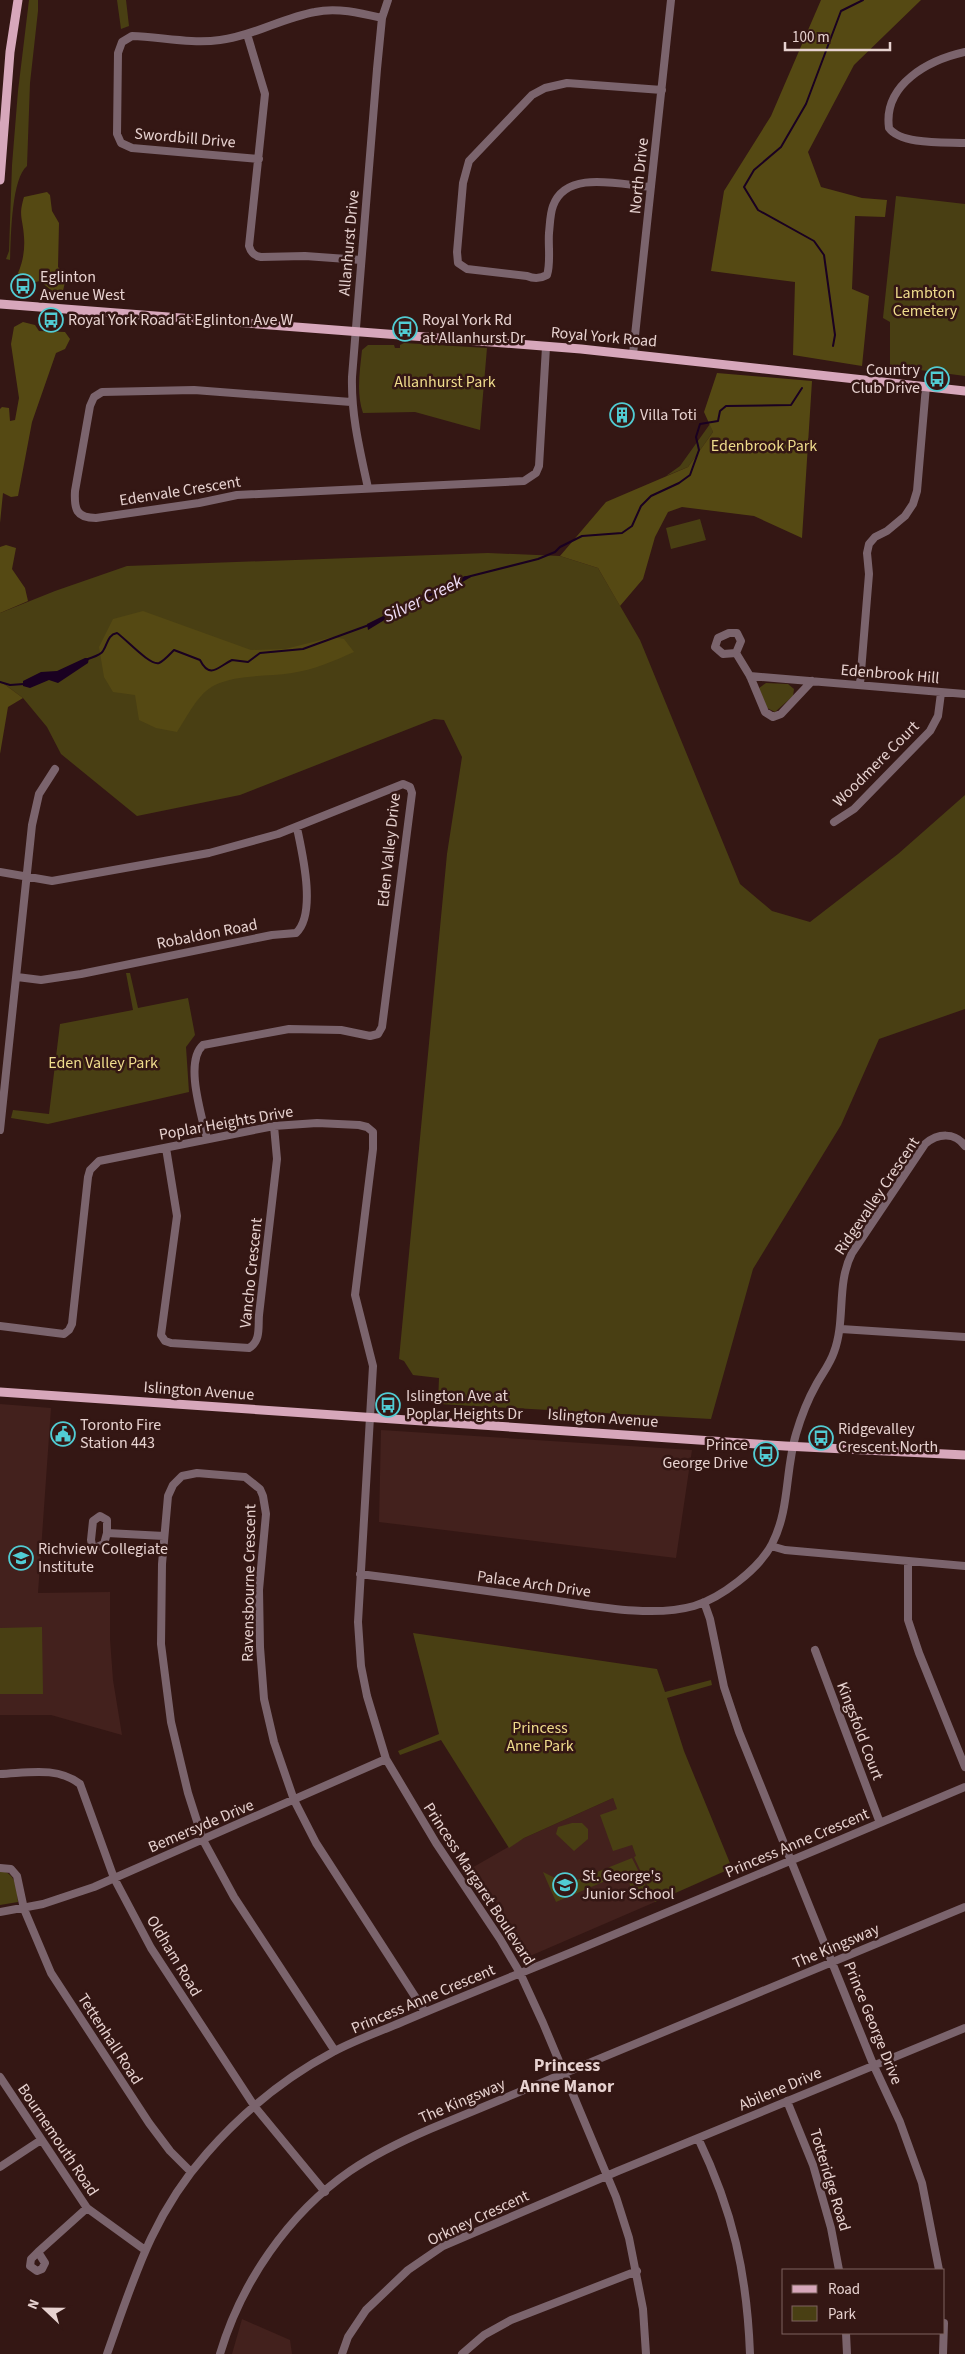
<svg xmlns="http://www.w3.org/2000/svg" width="965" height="2354" font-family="'Source Sans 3',sans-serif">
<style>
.built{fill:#43211d}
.green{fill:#493f13}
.forest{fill:#554913}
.water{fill:#1a0121}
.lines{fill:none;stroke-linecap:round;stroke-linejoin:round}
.stream{stroke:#1a0121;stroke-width:2}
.minor{stroke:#7b646d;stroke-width:8}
.major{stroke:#d7a7bb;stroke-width:9}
.labels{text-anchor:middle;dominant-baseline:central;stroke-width:5;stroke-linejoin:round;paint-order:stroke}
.street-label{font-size:16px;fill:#e7d2d0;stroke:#341714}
.poi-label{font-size:16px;fill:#e7d2d0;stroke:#341714;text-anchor:start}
.park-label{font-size:16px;fill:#efdc8c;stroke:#341714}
.water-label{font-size:18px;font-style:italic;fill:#f0dcf6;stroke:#341714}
.neighbourhood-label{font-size:18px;font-weight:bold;fill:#e7d2d0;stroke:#341714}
</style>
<rect width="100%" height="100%" fill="#341714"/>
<path class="built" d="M0,1404L51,1408L38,1593L110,1592V1639L113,1680L122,1735L51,1715H0Z
M381,1430L692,1450L676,1558L379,1522Z
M613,1798L655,1902L530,1956L470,1869L524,1838Z
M242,2319L290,2340L292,2354H232Z"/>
<path class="green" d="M29,0H38V11L30,83L27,166C11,179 11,239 10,260L6,259L9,251L12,165L18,91Z
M117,0H126L129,26L121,29Z
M896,196L965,204V376L890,366V322L883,318Z
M404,343L487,348L480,430L415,412L363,413C356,393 360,370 362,350L368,345H394L395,348H400V345Z
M710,424L713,432L688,467L666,476L680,466Z
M700,519L706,540L671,549L666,528Z
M488,553L560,556L598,568L640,640L740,884L772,911L810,922L898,854L965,795V1009L879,1039L841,1125L753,1269L711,1419L438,1404L439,1378L413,1375L404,1361L399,1359L447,854L462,757L444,720L434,719L240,795L137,816L61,754L47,727L23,698L0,681V613L55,591L127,566Z
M766,683L788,684L794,689L793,696L775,712L767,708L759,688Z
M126,973H130L138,1008L188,998L195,1035L186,1047L189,1092L48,1124L11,1118L13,1110L49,1114L60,1024L133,1010Z
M42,1627L43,1694H0V1628Z
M413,1633L657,1669L665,1692L711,1680L712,1685L667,1698L684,1751L732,1868L655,1902L634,1857L636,1856L632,1845L613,1851L600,1815L617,1809L613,1798L524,1838L509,1848L441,1740L400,1755L398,1751L439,1734Z
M572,1823H582L588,1829V1839L574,1851L556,1834L558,1827Z
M632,1858L648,1890L635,1895L624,1873L556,1902L543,1872L567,1884Z
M0,1871C16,1872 17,1889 18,1902L0,1905Z"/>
<path class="forest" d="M821,0H921L854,65L808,152L821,187L862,198L887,200L885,217L855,216L852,289L869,296L862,366L793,355L795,282L711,271L724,191L771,116Z
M47,192L50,195L52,211L59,223L58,267L66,277L63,291H52L40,281L31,283L23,281L18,273C23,262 25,249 24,237C23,218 18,217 24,197Z
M23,322L35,325L39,331L65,332L70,339L65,349L56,353L32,422L18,496L11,497L3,493L0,523V409L2,407L9,408L10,421L15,420L19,398L11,344L14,327Z
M717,373L812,381L802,538L754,516L682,507L668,512L655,537L643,579L620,606L598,568L560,556L606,502L688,467L713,432L704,412Z
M6,545L16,548L12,569L25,588L28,601L0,613V547Z
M143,611L251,650L285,649L333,637L344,639L354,652C334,661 313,670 292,673C268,677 238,674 215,685C198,693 187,717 177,732L156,728L139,720L135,695L113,692L104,677L99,647L113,619Z
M0,681L23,698L8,707L0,754Z"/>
<path class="water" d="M465,576L471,577L449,590L437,593L417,603L404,613L391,616L368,630L367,624L389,613L401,610L426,593Z
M85,658H89L88,663L58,683L49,680L30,688L23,686V681L41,672L57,671Z"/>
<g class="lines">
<path class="stream" d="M833,346L835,335L824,255L814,241L758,210L744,187L754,170L781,147L806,104L841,11L863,0
M467,577L538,559L555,552L560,547L582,536L622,533L632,526L641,506L651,496L679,483L690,475L699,450L696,437L700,424L718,421L720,411L726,406L791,405L802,388
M88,659C93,657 101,655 103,651C108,644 107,635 117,633C126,639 150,666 159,663C164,661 170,654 174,650L200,660C210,680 219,666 232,660L248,662L260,653L303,649L369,625
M0,682L10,685L24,684"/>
<path class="minor" d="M247,34L265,94L249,246C251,253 254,256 261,257L305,256L361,260
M965,52C929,60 883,84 889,128C901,145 945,142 965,143
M259,159L132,148L121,143L117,134L118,53L122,42L132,36C161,37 191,44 220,40C253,36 282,18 315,12C336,7 361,13 382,18
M651,187C621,185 566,169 553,206C550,214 550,224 549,233C548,246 551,263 547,275C540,279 534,279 527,276L467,269L458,263L457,252L463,183L469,161L532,95L545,88L567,83L662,90
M633,354L671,0
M351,402L194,390L102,392L94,397L90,406L75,491C74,509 76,518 96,518L199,503L237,495L524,481L536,473L539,466L546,347
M368,488C360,451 351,415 352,377L377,69L382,18L388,0
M729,633H737L741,641L736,653L723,654L715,647L718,638Z
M736,653L750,676L765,712L773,717L781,714L812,681
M750,676L965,694
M860,684L869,574L867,553L869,544L875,537L887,531L905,516L913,504L917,491L926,386
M834,822L854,809L930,731L938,716L941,693
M0,872L52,881L209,853L278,834L403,784L410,787L412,793L382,1027L378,1034L370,1036L341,1030L289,1029L203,1045C184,1062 202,1116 207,1139
M17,977L41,980L81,974L272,935L296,933C317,914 302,852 297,828
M0,1130L32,825L39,794L55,769
M166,1148L177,1216L161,1335L165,1341L171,1343L249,1348C261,1341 258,1327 259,1315L277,1159L274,1126
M0,1326L64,1334L69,1330L72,1324L88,1177L90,1170L99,1161L274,1126L317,1123L359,1125L367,1127L373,1132V1149L355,1295L373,1366L358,1622L361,1666L367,1696L386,1759L436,1843L500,1939L520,1973L543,2023L616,2197L629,2238L643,2309L646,2354
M841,1329L965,1337
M107,1533L104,1544L97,1547L92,1545L91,1540L93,1521L100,1516L107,1520V1533L164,1536
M771,1546L785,1550L965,1566
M908,1562V1620L919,1653L965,1767
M360,1574C424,1582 488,1591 551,1600C594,1606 652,1618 694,1606C721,1598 759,1569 772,1544C790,1509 785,1471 796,1434C801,1417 807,1401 816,1385C822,1374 830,1364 834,1352C846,1320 836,1284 852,1253L925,1144C938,1133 955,1132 965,1146
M704,1602L710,1619L724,1687L739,1732L873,2064L900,2122L922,2183L939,2270
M815,1650L880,1823
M0,1774C27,1773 57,1766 80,1784L114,1878L151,1948L255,2107L325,2192
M0,1868L11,1869L17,1876L24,1909L51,1973L149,2123L170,2151L191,2172
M0,1912L43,1904L94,1887L386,1759
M335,2051L234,1897L203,1840L188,1793L171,1722L161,1644L162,1564L168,1496L173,1485L182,1476L197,1473L245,1477L260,1489L263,1496L266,1514L259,1590L260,1647L264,1699L274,1742L294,1800L316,1843L425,2012
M0,2077L87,2208L145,2250
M787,2101L813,2165L831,2228L839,2270
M698,2138C733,2211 747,2274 750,2354
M0,2167L41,2140
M38,2252L45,2263L42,2269L37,2271L30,2266L31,2259L38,2252L87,2208
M846,2333L847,2354
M107,2354C134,2278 152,2215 207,2153C242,2113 286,2077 333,2052C355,2040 379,2032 402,2022C460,1997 519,1974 577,1950C706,1896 836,1842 965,1787
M220,2354C241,2283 288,2214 350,2171C375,2154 402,2141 430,2129L965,1907
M342,2354L348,2337L366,2310L408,2270L443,2246L618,2171L965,2028
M462,2354L484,2335L511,2320L637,2271
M943,2354L944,2323"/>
<path class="major" d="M0,180L10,52L18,0
M0,304L581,349L965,391
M0,1392L785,1446L965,1455"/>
</g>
<defs>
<g id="bus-ring" transform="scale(1.25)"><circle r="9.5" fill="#341714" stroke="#51ccd3" stroke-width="1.5"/><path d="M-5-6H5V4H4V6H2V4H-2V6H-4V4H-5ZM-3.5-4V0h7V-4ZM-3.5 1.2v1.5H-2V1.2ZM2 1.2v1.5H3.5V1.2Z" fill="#51ccd3"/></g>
<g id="building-ring" transform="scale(1.25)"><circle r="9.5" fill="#341714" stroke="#51ccd3" stroke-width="1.5"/><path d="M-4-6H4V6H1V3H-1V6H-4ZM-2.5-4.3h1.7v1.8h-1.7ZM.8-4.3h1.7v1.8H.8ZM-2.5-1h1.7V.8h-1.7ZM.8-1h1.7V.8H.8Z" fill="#51ccd3"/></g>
<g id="civic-ring" transform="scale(1.25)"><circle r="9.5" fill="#341714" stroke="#51ccd3" stroke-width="1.5"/><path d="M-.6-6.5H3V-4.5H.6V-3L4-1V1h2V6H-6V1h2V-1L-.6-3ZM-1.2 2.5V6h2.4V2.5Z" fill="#51ccd3"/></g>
<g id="school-ring" transform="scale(1.25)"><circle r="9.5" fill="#341714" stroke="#51ccd3" stroke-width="1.5"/><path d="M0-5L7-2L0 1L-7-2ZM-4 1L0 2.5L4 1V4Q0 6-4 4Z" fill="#51ccd3"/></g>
</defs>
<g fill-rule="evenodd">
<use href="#bus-ring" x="23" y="286"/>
<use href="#bus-ring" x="51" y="320"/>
<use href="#bus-ring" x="405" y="329"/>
<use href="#bus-ring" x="937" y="379"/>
<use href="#building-ring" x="622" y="415"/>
<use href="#bus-ring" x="388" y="1405"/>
<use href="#civic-ring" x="63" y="1434"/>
<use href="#bus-ring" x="821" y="1438"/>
<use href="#bus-ring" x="766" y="1454"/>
<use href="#school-ring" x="21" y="1558"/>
<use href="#school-ring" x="565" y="1885"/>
</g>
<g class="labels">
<g class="street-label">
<text transform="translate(185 138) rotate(5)">Swordbill Drive</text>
<text transform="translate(639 176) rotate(-84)">North Drive</text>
<text transform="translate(349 243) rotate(-85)">Allanhurst Drive</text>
<text transform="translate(604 337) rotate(5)">Royal York Road</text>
<text transform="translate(180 491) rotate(-9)">Edenvale Crescent</text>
<text transform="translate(890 674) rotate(5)">Edenbrook Hill</text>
<text transform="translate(876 764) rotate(-45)">Woodmere Court</text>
<text transform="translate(389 850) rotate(-84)">Eden Valley Drive</text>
<text transform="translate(207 934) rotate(-11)">Robaldon Road</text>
<text transform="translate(226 1123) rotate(-10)">Poplar Heights Drive</text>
<text transform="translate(877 1196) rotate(-56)">Ridgevalley Crescent</text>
<text transform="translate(251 1273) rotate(-84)">Vancho Crescent</text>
<text transform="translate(199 1391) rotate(4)">Islington Avenue</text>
<text transform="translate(603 1418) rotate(4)">Islington Avenue</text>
<text transform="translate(249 1583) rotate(-89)">Ravensbourne Crescent</text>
<text transform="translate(534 1584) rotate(8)">Palace Arch Drive</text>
<text transform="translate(860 1731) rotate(69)">Kingsfold Court</text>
<text transform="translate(201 1826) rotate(-23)">Bemersyde Drive</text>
<text transform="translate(797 1843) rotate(-23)">Princess Anne Crescent</text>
<text transform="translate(479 1884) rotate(57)">Princess Margaret Boulevard</text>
<text transform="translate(836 1946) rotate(-23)">The Kingsway</text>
<text transform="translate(174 1956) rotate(59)">Oldham Road</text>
<text transform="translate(423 1999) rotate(-23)">Princess Anne Crescent</text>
<text transform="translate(873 2023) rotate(68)">Prince George Drive</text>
<text transform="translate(110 2039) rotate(57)">Tettenhall Road</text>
<text transform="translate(780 2089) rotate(-23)">Abilene Drive</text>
<text transform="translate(462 2101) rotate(-23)">The Kingsway</text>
<text transform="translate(58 2140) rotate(56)">Bournemouth Road</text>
<text transform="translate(830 2180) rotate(73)">Totteridge Road</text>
<text transform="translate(478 2218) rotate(-25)">Orkney Crescent</text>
</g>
<g class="poi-label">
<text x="40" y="277">Eglinton<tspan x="40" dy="18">Avenue West</tspan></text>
<text x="68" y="320">Royal York Road at Eglinton Ave W</text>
<text x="422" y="320">Royal York Rd<tspan x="422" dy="18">at Allanhurst Dr</tspan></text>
<text x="920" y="370" text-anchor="end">Country<tspan x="920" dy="18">Club Drive</tspan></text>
<text x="640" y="415">Villa Toti</text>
<text x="406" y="1396">Islington Ave at<tspan x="406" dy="18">Poplar Heights Dr</tspan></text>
<text x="80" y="1425">Toronto Fire<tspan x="80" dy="18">Station 443</tspan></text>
<text x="838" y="1429">Ridgevalley<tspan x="838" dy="18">Crescent North</tspan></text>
<text x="748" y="1445" text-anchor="end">Prince<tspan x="748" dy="18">George Drive</tspan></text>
<text x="38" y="1549">Richview Collegiate<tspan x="38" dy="18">Institute</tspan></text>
<text x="582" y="1876">St. George's<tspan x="582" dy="18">Junior School</tspan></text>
</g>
<g class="park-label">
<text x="925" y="293">Lambton<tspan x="925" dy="18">Cemetery</tspan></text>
<text x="445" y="382">Allanhurst Park</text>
<text x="764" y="446">Edenbrook Park</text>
<text x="103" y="1063">Eden Valley Park</text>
<text x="540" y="1728">Princess<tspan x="540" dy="18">Anne Park</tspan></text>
</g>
<g class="water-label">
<text transform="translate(423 599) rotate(-26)">Silver Creek</text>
</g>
<g class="neighbourhood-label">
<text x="567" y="2065">Princess<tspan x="567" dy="21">Anne Manor</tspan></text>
</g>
</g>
<rect x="782" y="2269" width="162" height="65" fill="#341714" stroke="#7c625f"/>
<rect x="792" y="2285" width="25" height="8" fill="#d7a7bb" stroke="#7c625f"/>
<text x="828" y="2294" font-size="15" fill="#e7d2d0">Road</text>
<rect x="792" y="2306" width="25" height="15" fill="#493f13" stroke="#7c625f"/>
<text x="828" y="2319" font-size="15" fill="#e7d2d0">Park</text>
<g transform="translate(45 2309) rotate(292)" stroke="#341714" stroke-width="4" paint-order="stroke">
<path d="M0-4L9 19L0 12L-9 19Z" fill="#e7d2d0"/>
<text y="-8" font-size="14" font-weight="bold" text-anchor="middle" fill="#e7d2d0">N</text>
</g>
<path d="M785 42v8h105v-8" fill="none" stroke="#e7d2d0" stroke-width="2.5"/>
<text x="792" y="42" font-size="15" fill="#e7d2d0" stroke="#341714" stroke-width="4" paint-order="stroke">100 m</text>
</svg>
